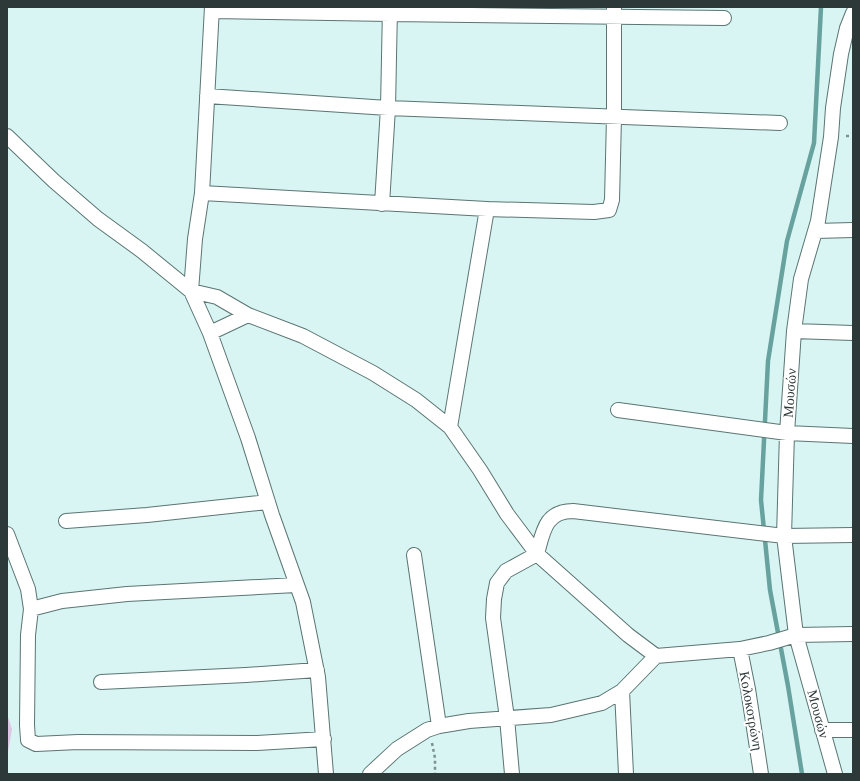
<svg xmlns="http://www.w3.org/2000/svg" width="860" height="781" font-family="'Times New Roman',serif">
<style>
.green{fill:#dcc6e3}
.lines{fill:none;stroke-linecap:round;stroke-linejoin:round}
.stream{stroke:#67a29e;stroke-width:4.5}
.minor-casing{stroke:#5a7572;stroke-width:16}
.path{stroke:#7d9190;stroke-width:2.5;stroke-dasharray:3 3;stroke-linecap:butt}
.minor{stroke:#fff;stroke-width:14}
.labels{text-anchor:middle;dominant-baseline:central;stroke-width:4;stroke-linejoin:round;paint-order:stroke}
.street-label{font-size:14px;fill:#2d3938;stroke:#fff}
</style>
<rect width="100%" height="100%" fill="#d8f5f3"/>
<path class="green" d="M7,714L12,729L7,758Z"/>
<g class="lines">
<path class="stream" d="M802,774L788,686L770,590L761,500L768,361L787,241L814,143L821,7"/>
<g class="minor-casing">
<path id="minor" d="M212,7L202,193L195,239L191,291L210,333L248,438L272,515L303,602L318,677L326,774
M212,11L390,14L724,18
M207,96L388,108L780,123
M7,136L54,181L98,219L142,251L191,291L217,297L248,315L303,336L373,373L416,400L450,427L480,470L507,514L537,554L628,635L656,656L740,649L769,643L796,635L853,634
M202,193L487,209L594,212L609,210L612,200L614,117V7
M382,204L388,108L390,7
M815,231L853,230
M794,331L853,333
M210,333L248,315
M618,410L787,433L853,436
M450,427L487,209
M66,521L147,515L268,502
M7,534L28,589L31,609L28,635L27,725L28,740L36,744L78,742L257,743L324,739
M414,555L439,726
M31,609L62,601L127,594L296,585
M740,649L748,689L761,774
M101,682L246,675L317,670
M622,691L626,774
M822,730H853
M370,774L397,749L427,730L439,726L469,721L551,715L602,703L622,691L656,656
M512,774L507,718L493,618L494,599L497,583L506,571L537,554C543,532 545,511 573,511L784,536L853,535
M835,774L796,635L784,536L787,433L794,331L801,279L818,221L831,137L833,108L841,54L847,28L853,13"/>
</g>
<path class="path" d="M846,136H853
M432,743L435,758V774"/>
<use href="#minor" class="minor"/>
</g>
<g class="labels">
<g class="street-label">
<text transform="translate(790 393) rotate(-86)">Μουσών</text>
<text transform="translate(751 711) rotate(80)">Κολοκοτρώνη</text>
<text transform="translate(818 714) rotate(75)">Μουσών</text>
</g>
</g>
<rect width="860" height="781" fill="none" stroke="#2d3938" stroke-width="16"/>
</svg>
